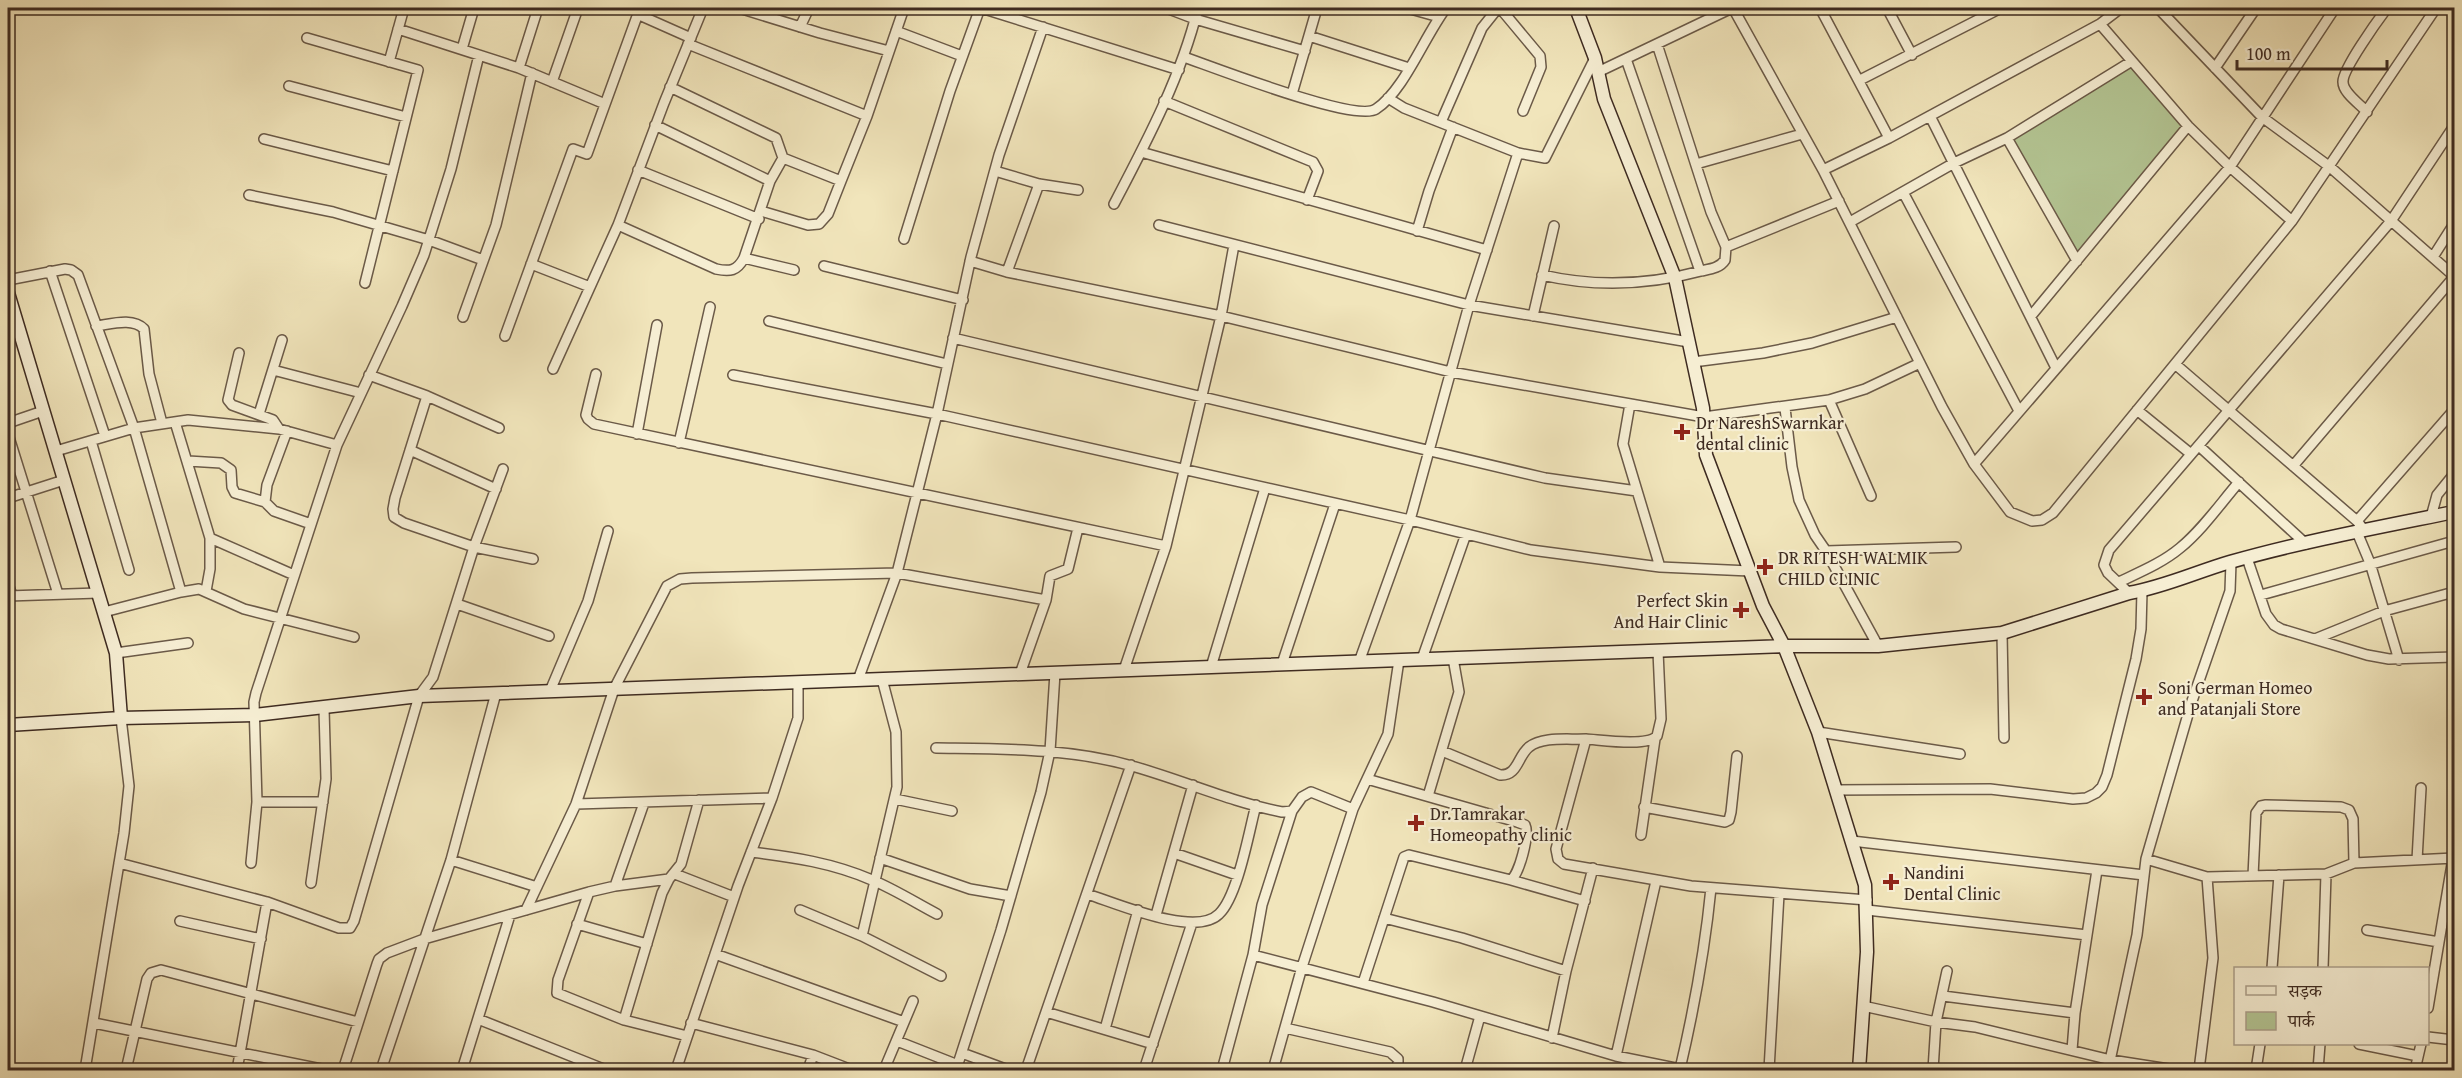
<svg xmlns="http://www.w3.org/2000/svg" width="2462" height="1078" font-family="'Gentium Book Plus','Noto Serif Devanagari',serif">
<style>
.green{fill:#b4c694;stroke:#79785a;stroke-width:1.5}
.lines{fill:none;stroke-linecap:round;stroke-linejoin:round}
.street-casing{stroke:#6b5a48;stroke-width:12}
.secondary-casing{stroke:#3e2b21;stroke-width:15}
.street{stroke:#f6eed3;stroke-width:9}
.secondary{stroke:#f6eed3;stroke-width:12}
.poi-dot{fill:#8f2418;stroke:#f6eed3;stroke-width:2}
.labels{text-anchor:middle;dominant-baseline:central;stroke-width:4.5;stroke-linejoin:round;paint-order:stroke}
.poi-label{font-size:18px;fill:#3e2b21;stroke:#f6eed3;text-anchor:start}
</style>
<rect width="100%" height="100%" fill="#f1e5bb"/>
<filter id="stains"><feTurbulence type="fractalNoise" baseFrequency=".00333" numOctaves="4"/><feColorMatrix values="0 0 0 0 .2 0 0 0 0 .09 0 0 0 0 .02 0 0 0 .5 -.17"/></filter>
<radialGradient id="worn" r=".72"><stop offset=".6" stop-color="#630" stop-opacity="0"/><stop offset="1" stop-color="#630" stop-opacity=".3"/></radialGradient>
<path class="green" d="M2132,61L2188,126L2077,261L2007,138Z"/>
<g class="lines">
<g class="street-casing">
<path id="street" d="M739,8L820,33L889,51
M981,8L1179,70
M1166,8L1195,19L1305,51
M1407,8L1439,17
M1500,8L1540,56L1541,67L1523,111
M1733,8L1823,170L1942,407L1974,464L2010,512L2032,521L2042,520L2053,513L2292,221L2436,8
M1820,8L1889,138
M1887,8L1912,55
M2158,8L2262,117L2330,167L2454,276
M637,14L691,38
M2100,24L2121,8
M800,27L809,8
M398,29L519,68L605,104
M896,31L962,56
M1309,36L1409,68
M307,38L418,70L365,283
M688,44L867,116
M462,49L474,8
M1184,57C1213,67 1356,123 1376,109C1404,91 1425,35 1446,8
M1626,59L1700,271
M389,62L404,8
M519,68L538,8
M2215,68L2256,8
M1598,72L1732,8
M1860,80L2001,8
M552,82L578,8
M289,86L406,117
M1292,94L1317,8
M1388,98L1404,108L1518,153
M1164,101L1313,162L1318,171L1307,200
M2367,112C2360,104 2343,93 2343,82C2342,70 2378,20 2387,8
M1930,116L2056,368
M1441,122L1482,28L1498,8
M655,125L770,181
M2007,138L2077,261
M264,139L393,171
M1141,152L1487,250
M783,158L841,181L867,116L904,8
M1696,164L1802,134
M638,170L759,219
M1823,170L1889,138L2100,24L2188,126L2230,167L2292,221
M995,171L1039,184L1078,190
M1903,192L2019,411
M249,195L333,212L429,240L483,260
M1114,204C1147,141 1181,77 1198,8
M761,211L808,225L819,224L828,214L841,181
M1850,222L1954,163L2007,138L2132,61
M618,225L716,269C730,272 737,271 744,258L770,181L783,158L776,138L670,87
M1159,225L1469,305L1689,342
M1417,231L1429,191L1453,127
M904,239L950,91L980,8
M1726,247L1839,201
M2433,257L2454,224
M744,258L794,270
M970,261L1007,272L1221,316L1451,372L1704,417L1829,400L1865,389L1920,363
M531,264L590,287
M824,266L963,300
M50,271L105,436
M1007,272L1039,184
M1542,275C1594,287 1649,285 1701,271C1710,269 1720,268 1725,260L1726,247L1711,212L1657,44
M8,280L65,269L71,270L78,275L134,428L181,592
M1533,316L1554,226
M2031,316L2188,126
M463,317L496,225L532,73
M769,321L947,364
M96,326C111,324 133,317 144,329L149,374L162,423
M505,336L573,149L587,154L640,8
M953,338L1545,478L1637,491
M239,353L228,400L232,405L273,420L279,429
M1693,362L1763,353L1812,343L1897,317
M2175,364L2357,521L2364,530
M553,369L618,225L664,103L703,8
M273,370L361,393
M596,374L586,415L588,419L594,424L1166,546
M369,375L427,396L499,428
M733,375L937,414L1410,520L1531,550L1660,567L1750,571
M427,396L395,498L393,509L394,517L404,523L474,547L533,559
M1829,400L1871,496
M1630,404L1623,444L1660,567
M1785,408L1792,467L1799,500L1815,535L1826,551L1878,646
M2137,410L2191,454
M259,414L282,340
M175,422L210,538V569L206,591
M8,423L43,411
M287,431L267,485L265,502L274,511L311,524
M8,434L58,594
M637,434L657,325
M91,441L129,570
M679,443L710,307
M2199,446L2306,544
M410,450L496,489
M56,451L134,428L188,420L279,429L337,445
M188,461L221,463L231,470L232,487L235,493L265,502
M1974,464L2230,167L2335,8
M2293,466L2454,277
M8,498L64,480
M2431,517L2437,495L2454,474
M2357,521L2454,410
M2357,532L2370,563L2399,660
M210,538L294,575
M1826,551L1956,547
M2247,558L2266,614L2274,625L2281,629L2367,655L2389,659L2454,657
M2119,582C2140,572 2162,563 2180,548C2203,529 2220,504 2239,482
M8,583L12,596
M2129,593L2108,573L2104,565L2109,550L2391,221L2454,126
M2261,595L2454,541
M8,596L98,593
M457,604L549,636
M104,612L181,592L199,589L244,609L354,637
M2002,633L2004,738
M2315,639L2384,611L2454,592
M1658,651L1661,719L1657,736C1647,747 1602,740 1586,739L1556,849L1558,859L1564,864L1691,886L1867,900
M116,653L188,643
M1422,659L1466,534
M1359,662L1410,520L1469,305L1518,153L1545,158L1595,58
M1282,664L1335,504
M1211,667L1265,488
M1124,670L1166,546L1221,316L1234,245
M1020,674L1046,600L1050,576L1068,569L1078,528
M858,680L897,573L937,414L971,257L999,155L1043,27
M550,691L588,601L608,531
M1818,732L1960,754
M936,748C1001,749 1069,748 1132,766C1182,780 1231,802 1282,812L1292,811L1302,797L1311,792L1353,809
M1442,751L1500,775C1518,776 1517,757 1529,747C1543,736 1569,740 1586,739
M1836,790L1990,789L2073,799L2086,798L2096,793L2102,787L2107,775L2136,659L2141,629L2142,591
M1428,796L1459,692L1453,658
M895,799L952,811
M257,802H323
M576,804L772,798
M1644,807L1725,822L1729,820L1731,812L1737,756
M1641,835L1655,739
M1852,841L2144,875
M751,852C793,857 833,863 872,880C894,889 916,903 937,914
M1174,853L1237,875
M880,858L970,889L1011,896
M2146,859L2207,877L2326,874L2354,863L2454,858
M451,860L537,887
M2417,860L2421,788
M119,863L267,902L339,928H350L354,921L419,696L433,677L474,547L503,469
M251,863L257,802L254,702L256,693L337,445L402,306L424,255L451,169L479,55
M675,874L734,897
M2253,876L2256,813L2261,806L2266,805L2341,807L2349,810L2353,819L2354,863
M1511,880L1585,901
M311,883L326,779L324,709
M615,886L644,803
M589,892L558,980L557,993L624,1020L687,1036
M1087,894C1116,903 1195,938 1219,914C1238,896 1249,831 1256,805
M526,910L576,804L614,689L667,586L680,579L692,578L897,573L1046,600
M800,910L862,936L941,976
M1867,910L2087,935
M1156,915L1193,785
M1384,918L1462,938L1566,971
M180,921L261,939
M577,924L647,944
M2367,930L2439,942
M862,936L897,787L896,732L882,679
M715,954L904,1022
M1253,955L1433,1002L1616,1056L1685,1070
M2272,968L2279,875
M2323,968L2326,874
M1363,983L1404,857L1409,855L1511,880C1519,874 1530,835 1525,825L1517,822L1367,779
M1943,996L2075,1013
M1863,1006L1936,1022L1975,1027L2111,1060L2175,1070
M2428,1008L2453,858
M1046,1012L1153,1044
M478,1019L606,1070
M624,1020L662,893L669,879L681,864L699,800
M94,1023L326,1070
M691,1023L813,1055L852,1070
M1285,1028L1390,1052L1398,1059V1070
M1105,1029L1138,910
M2428,1037L2454,1040
M1552,1038L1566,971L1593,868
M897,1041L958,1065
M2359,1044L2418,1056
M2072,1050L2075,1013L2097,870
M962,1053L1008,1070
M1616,1056L1656,881
M1680,1069C1694,1009 1705,949 1711,888
M85,1070L124,833L129,786L121,718
M126,1070L147,979L151,973L161,970L358,1022
M237,1070L267,902
M343,1070L377,964L379,959L387,953L424,939L589,892L615,886L669,879
M381,1070L451,860L496,693
M462,1070L510,915
M676,1070L738,886L772,798L798,718V682
M808,1070L813,1055
M884,1070L913,1001
M956,1070L1001,930L1041,792L1050,751L1055,673
M1026,1070L1131,765
M1144,1070L1192,923
M1222,1070L1253,955L1262,905L1292,811
M1273,1070L1302,967L1353,809L1388,734L1399,660
M1465,1070L1480,1016
M1769,1070L1779,894
M1933,1070L1936,1022L1947,971
M2108,1070L2137,935L2146,859L2191,704L2230,591L2231,562
M2199,1070L2213,958L2207,877
M2256,1070L2260,1044
M2318,1070L2320,1044
M2415,1070L2421,1044"/>
</g>
<g class="secondary-casing">
<path id="secondary" d="M1576,8L1595,58L1604,99L1675,278L1703,408L1706,455L1763,606L1784,646L1818,732L1865,885L1867,952L1859,1070
M8,293L116,653L121,718
M8,725L121,718L255,715L419,696L1784,646H1878L2002,633L2129,593C2164,587 2196,572 2230,562C2304,541 2380,527 2454,512"/>
</g>
<use href="#street" class="street"/>
<use href="#secondary" class="secondary"/>
</g>
<g class="poi-dot">
<path d="M1679 423h6v6h6v6h-6v6h-6v-6h-6v-6h6z"/>
<path d="M1762 558h6v6h6v6h-6v6h-6v-6h-6v-6h6z"/>
<path d="M1738 601h6v6h6v6h-6v6h-6v-6h-6v-6h6z"/>
<path d="M2141 688h6v6h6v6h-6v6h-6v-6h-6v-6h6z"/>
<path d="M1413 814h6v6h6v6h-6v6h-6v-6h-6v-6h6z"/>
<path d="M1888 873h6v6h6v6h-6v6h-6v-6h-6v-6h6z"/>
</g>
<g class="labels">
<g class="poi-label">
<text x="1696" y="422">Dr NareshSwarnkar<tspan x="1696" dy="21">dental clinic</tspan></text>
<text x="1778" y="557">DR RITESH WALMIK<tspan x="1778" dy="21">CHILD CLINIC</tspan></text>
<text x="1728" y="600" text-anchor="end">Perfect Skin<tspan x="1728" dy="21">And Hair Clinic</tspan></text>
<text x="2158" y="687">Soni German Homeo<tspan x="2158" dy="21">and Patanjali Store</tspan></text>
<text x="1430" y="813">Dr.Tamrakar<tspan x="1430" dy="21">Homeopathy clinic</tspan></text>
<text x="1904" y="872">Nandini<tspan x="1904" dy="21">Dental Clinic</tspan></text>
</g>
</g>
<rect width="2462" height="1078" fill="none" stroke="#f1e5bb" stroke-width="30"/>
<rect x="9" y="9" width="2444" height="1060" fill="none" stroke="#3e2b21" stroke-width="3"/>
<rect x="15" y="15" width="2432" height="1048" fill="none" stroke="#3e2b21" stroke-width="1.5"/>
<rect x="2234" y="967" width="195" height="78" fill="#f6eed3" stroke="#aca08c" stroke-width="1.5"/>
<rect x="2246" y="986" width="30" height="9" fill="#f6eed3" stroke="#aca08c" stroke-width="1.5"/>
<text x="2288" y="997" font-size="18" fill="#3e2b21">सड़क</text>
<rect x="2246" y="1012" width="30" height="18" fill="#b4c694" stroke="#aca08c" stroke-width="1.5"/>
<text x="2288" y="1027" font-size="18" fill="#3e2b21">पार्क</text>
<path d="M2237 60v9h150v-9" fill="none" stroke="#3e2b21" stroke-width="3"/>
<text x="2246" y="60" font-size="18" fill="#3e2b21" stroke="#f6eed3" stroke-width="4.5" paint-order="stroke">100 m</text>
<rect width="100%" height="100%" filter="url(#stains)"/>
<rect width="100%" height="100%" fill="url(#worn)"/>
</svg>
